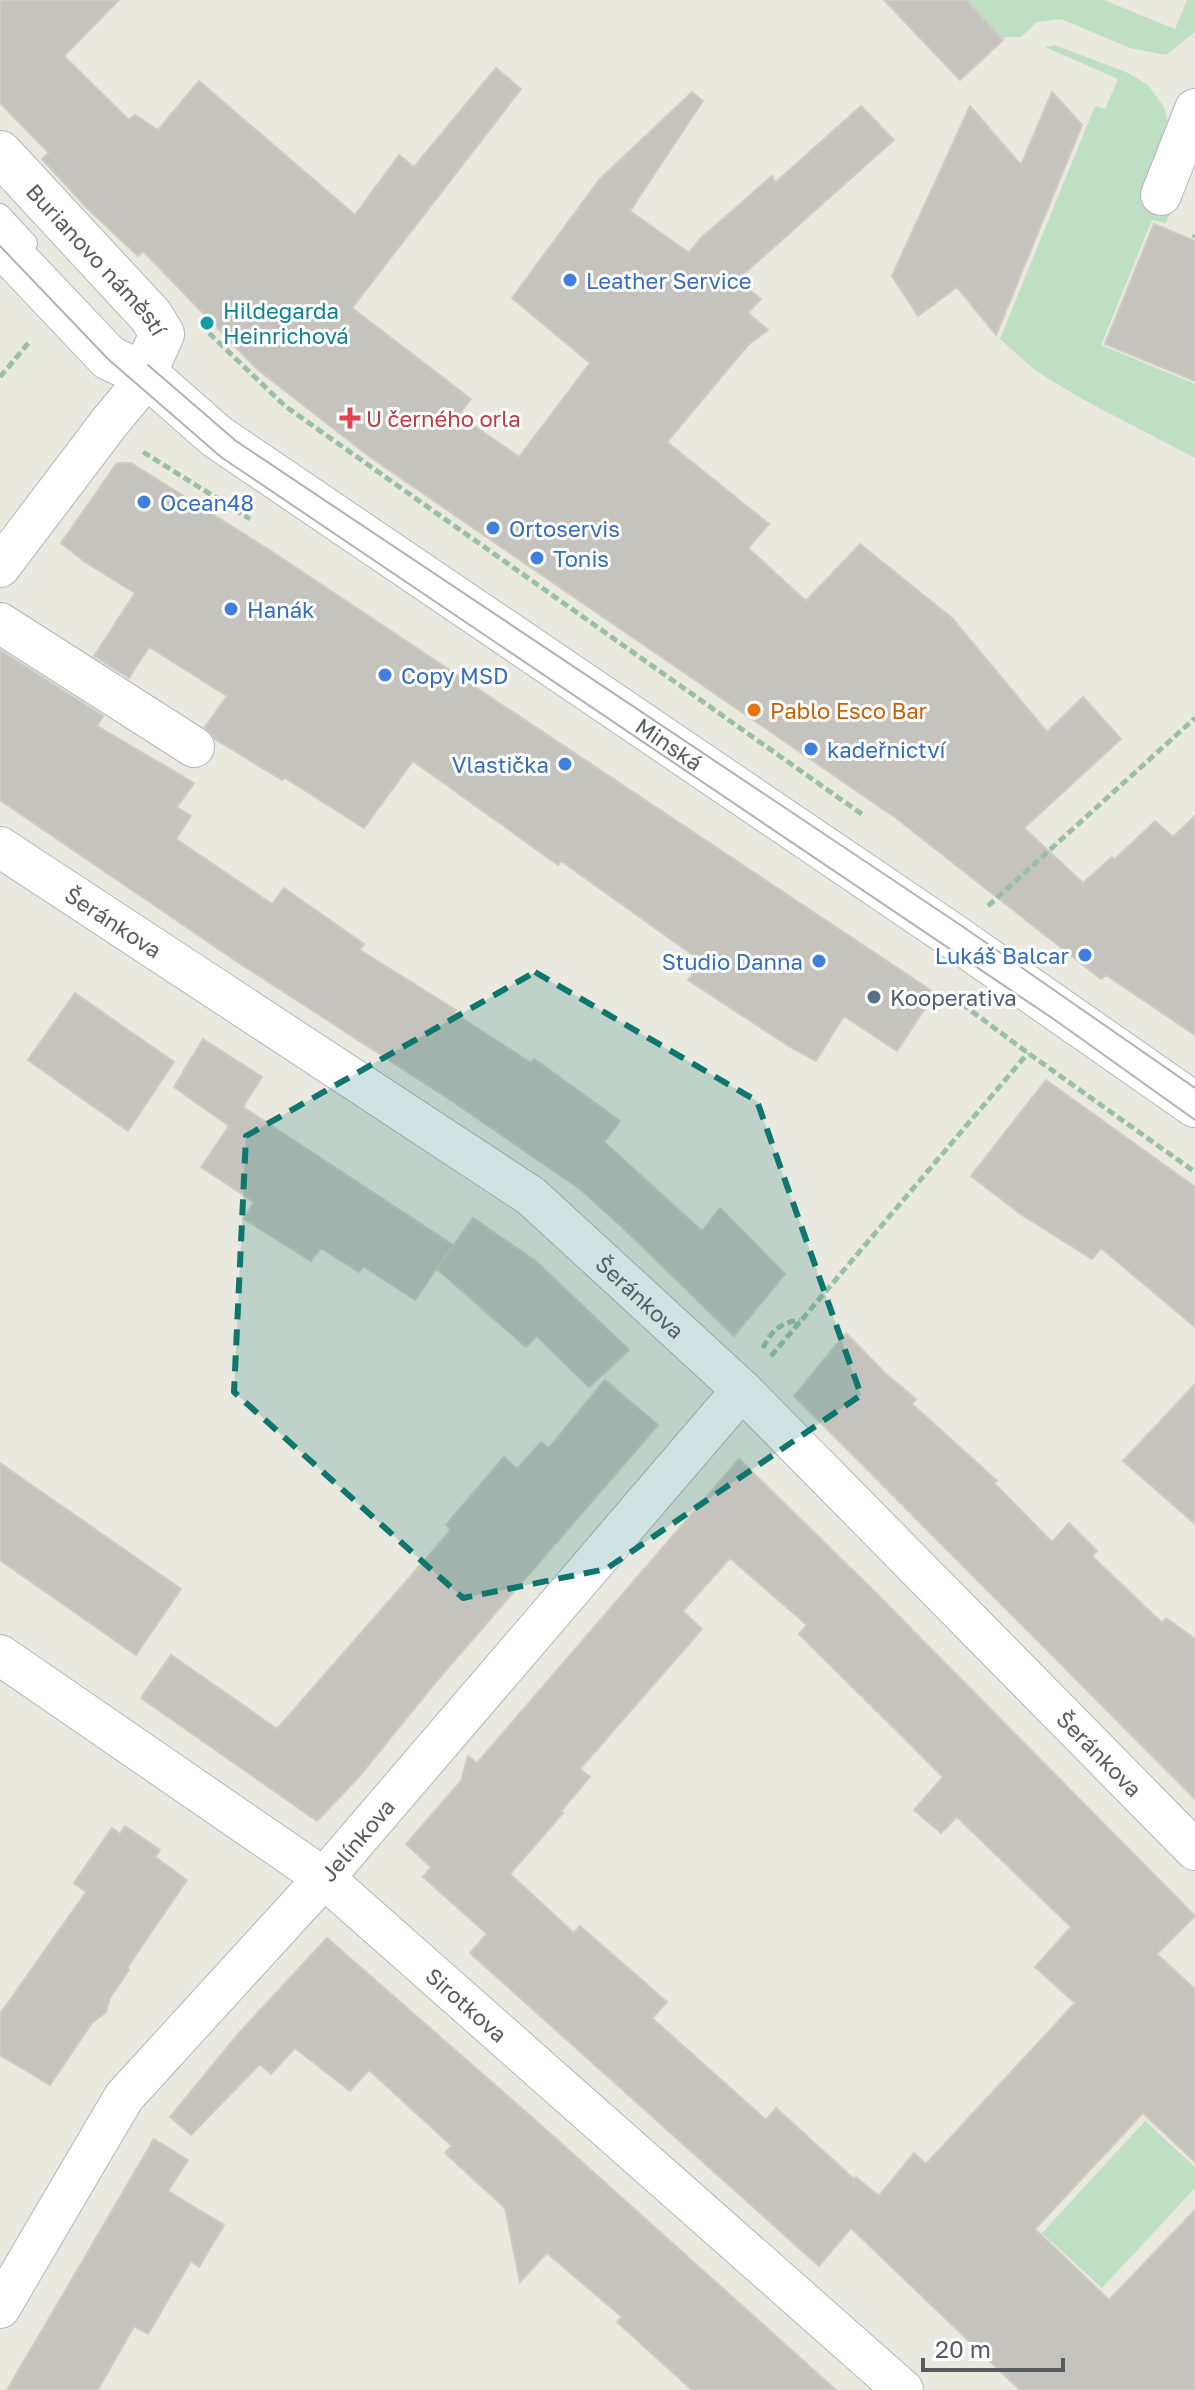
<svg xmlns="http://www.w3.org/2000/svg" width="1195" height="2390" font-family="'Golos Text',sans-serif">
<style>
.green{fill:#bfdfc4}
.building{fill:#c5c3bd;stroke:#cecbc0;stroke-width:2;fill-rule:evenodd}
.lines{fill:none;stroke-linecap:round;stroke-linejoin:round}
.lane-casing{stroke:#b3b5b9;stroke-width:22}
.street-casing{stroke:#b3b5b9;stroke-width:42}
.secondary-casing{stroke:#b4b6bb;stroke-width:46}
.path{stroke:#9abfa9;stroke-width:5;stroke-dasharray:8 4;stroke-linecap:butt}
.lane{stroke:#fff;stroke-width:20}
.street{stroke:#fff;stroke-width:40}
.secondary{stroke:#fff;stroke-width:44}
.tram{stroke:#b1b2b2;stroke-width:2}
.marked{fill:#0f766e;fill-opacity:0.2;stroke:#0f766e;stroke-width:6;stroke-dasharray:16 10;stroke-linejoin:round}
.shop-dot{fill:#3f7fe0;stroke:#fff;stroke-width:3}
.culture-dot{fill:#0f9aa8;stroke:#fff;stroke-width:3}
.health-dot{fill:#e0444e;stroke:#fff;stroke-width:3}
.food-dot{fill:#e8710a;stroke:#fff;stroke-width:3}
.service-dot{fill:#5c6f8a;stroke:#fff;stroke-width:3}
.labels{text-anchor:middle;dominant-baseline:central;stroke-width:6;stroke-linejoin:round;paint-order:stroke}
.street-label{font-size:22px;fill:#595b5f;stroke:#fff}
.shop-label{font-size:22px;fill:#366cbe;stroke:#fff;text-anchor:start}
.culture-label{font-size:22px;fill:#0d838f;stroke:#fff;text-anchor:start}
.health-label{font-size:22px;fill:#be3a42;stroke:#fff;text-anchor:start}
.food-label{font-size:22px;fill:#c56008;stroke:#fff;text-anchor:start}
.service-label{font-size:22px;fill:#4e5e75;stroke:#fff;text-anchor:start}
</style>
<rect width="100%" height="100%" fill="#eae9e0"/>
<path class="green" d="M966,0H1104L1175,29L1187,0H1195V32L1166,55L1130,48L1061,19L1037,22L1021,37H1005L1002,40Z
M1055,45L1128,73L1148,85L1164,107L1170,130L1175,200L1166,223L1152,220L1101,345L1195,384V458L1082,399L1036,371L1000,339L1095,106L1105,109L1118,79L1045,47Z
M1145,2121L1195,2167V2188L1102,2288L1042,2233Z"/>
<path class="building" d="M0,0H119L64,56L129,120L135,115L158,130L199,81L355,215L399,155L414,167L496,68L521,89L352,308L471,399L459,415L519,457L590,363L512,298L600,179L692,92L703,101L630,211L689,253L701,238L772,176L775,183L861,106L894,140L737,280L761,299L748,313L768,330L748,345L667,442L769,524L748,548L806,601L860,544L952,618L1047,732L1083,697L1121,739L1024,828L1083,883L1112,857L1115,859L1155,821L1173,837L1195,816V1035L1106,975L1101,979L896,818L370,457L257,369L143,251L138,256L87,208L42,159L49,153L0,103Z
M884,0H966L1003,40L960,80Z
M1052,92L1082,125L996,335L957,287L918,316L892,276L970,106L1021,165Z
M1154,224L1195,241V381L1105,344Z
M117,463H131L268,549L935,993L897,1051L844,1016L816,1061L790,1047L688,980L701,961L561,861L558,865L413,761L364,828L285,778L282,780L215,739L205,727L227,696L149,647L129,678L94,656L135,593L85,562L61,543Z
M0,650L103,716L97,726L194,783L177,807L191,816L176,839L272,904L284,888L364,944L360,950L456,1010L454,1013L531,1063L534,1059L620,1121L604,1142L702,1231L720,1208L785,1274L734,1336L621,1226L580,1189L449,1099L236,961L0,800Z
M75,993L174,1062L128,1131L28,1060Z
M203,1039L262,1077L243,1107L453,1245L415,1300L363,1266L359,1272L321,1248L311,1261L244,1219L254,1202L201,1167L229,1126L174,1087Z
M1046,1080L1195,1187V1327L1101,1248L1092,1259L1019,1213L971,1176Z
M473,1218L537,1262L629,1350L589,1387L537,1336L526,1347L437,1269Z
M846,1333L886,1374L916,1399L912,1404L997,1481L994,1483L1052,1542L1069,1523L1097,1551L1092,1556L1162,1623L1166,1618L1195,1639V1799L794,1396Z
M605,1380L658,1425L435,1683L358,1778L317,1821L141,1698L171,1655L277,1729L451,1530L446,1525L504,1457L517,1469L541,1442L549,1448Z
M1195,1384V1524L1123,1461Z
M739,1459L873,1590L1195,1916L1157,1954L1195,1989V2162L1143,2113L1035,2229L1109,2300L1195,2210V2390H1020L851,2228L819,2266L470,1953L487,1934L423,1877L431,1867L406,1844L461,1781L468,1756L477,1763ZM730,1558L807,1625L799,1634L943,1777L914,1810L941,1833L957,1817L1071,1927L1035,1967L1075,2003L926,2164L914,2153L879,2196L856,2177L854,2179L776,2108L766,2120L652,2018L667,2002L580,1926L574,1933L510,1874L563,1813L561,1811L590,1777L580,1769L702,1629L683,1611Z
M0,1463L181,1589L136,1655L0,1560Z
M125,1826L160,1850L155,1857L187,1880L127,1968L129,1970L110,1998L106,2012L92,2023L50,2085L0,2055V2014L86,1892L74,1883L112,1828L120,1834Z
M327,1938L543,2127L836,2390H692L617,2322L622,2317L547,2253L520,2282L505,2208L445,2153L452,2146L369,2070L350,2091L295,2048L271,2074L260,2064L191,2135L170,2117L239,2033Z
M154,2139L188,2160L168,2191L224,2225L199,2267L191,2261L148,2334L134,2326L98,2390H7Z"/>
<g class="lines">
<g class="lane-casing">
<path id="lane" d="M0,214L27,243"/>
</g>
<g class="street-casing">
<g id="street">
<path d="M1161,195L1195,109"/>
<path d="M0,567L109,423L148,376"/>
<path d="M0,623L194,747"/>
<path id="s1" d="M0,847L531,1196L742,1390L1195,1850"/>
<path id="s2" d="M0,1655L324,1878L903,2390"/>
<path id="s3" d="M0,2308L124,2097L324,1878L742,1390"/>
</g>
</g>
<g class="secondary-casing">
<g id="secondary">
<path id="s4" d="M0,153L151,316L162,334L148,365V376"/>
<path id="s5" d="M0,243L109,358L148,376L216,436L947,932L1195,1105"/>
</g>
</g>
<path class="path" d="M1194,238L1195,235
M209,333L285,406L863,815
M0,377L30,341
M143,452L250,519
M988,906L1195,718
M962,1004L1028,1053L1195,1172
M763,1348C771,1331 781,1322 800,1320
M771,1356L1028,1053"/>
<use href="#lane" class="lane"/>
<use href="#street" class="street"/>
<use href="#secondary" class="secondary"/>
<path class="tram" d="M0,246L108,359L221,457L1055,1020L1195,1120
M148,365L236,441L959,924L1195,1088"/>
</g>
<path class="marked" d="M535,972L757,1101L861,1395L606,1569L463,1598L234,1392L246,1136Z"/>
<g class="shop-dot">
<circle cx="570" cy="280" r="8"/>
<circle cx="144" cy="502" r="8"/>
<circle cx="493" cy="528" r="8"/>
<circle cx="537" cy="558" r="8"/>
<circle cx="231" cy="609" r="8"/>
<circle cx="385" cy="675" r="8"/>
<circle cx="811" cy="749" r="8"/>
<circle cx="565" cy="764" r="8"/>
<circle cx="1085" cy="955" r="8"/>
<circle cx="819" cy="961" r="8"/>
</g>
<circle class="culture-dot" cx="207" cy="323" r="8"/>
<path class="health-dot" d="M346 406h8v8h8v8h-8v8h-8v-8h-8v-8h8z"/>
<circle class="food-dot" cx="754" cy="710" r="8"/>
<circle class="service-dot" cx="874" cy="997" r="8"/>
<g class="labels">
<g class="street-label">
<text stroke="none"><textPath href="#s4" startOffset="144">Burianovo náměstí</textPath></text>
<text stroke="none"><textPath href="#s5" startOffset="840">Minská</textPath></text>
<text stroke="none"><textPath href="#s1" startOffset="136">Šeránkova</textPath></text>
<text stroke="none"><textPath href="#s1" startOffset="784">Šeránkova</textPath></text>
<text stroke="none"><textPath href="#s1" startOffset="1432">Šeránkova</textPath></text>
<text stroke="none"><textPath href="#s3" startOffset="592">Jelínkova</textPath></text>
<text stroke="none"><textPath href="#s2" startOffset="584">Sirotkova</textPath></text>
</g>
<g class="shop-label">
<text x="586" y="280">Leather Service</text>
<text x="160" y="502">Ocean48</text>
<text x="509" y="528">Ortoservis</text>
<text x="553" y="558">Tonis</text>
<text x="247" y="609">Hanák</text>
<text x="401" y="675">Copy MSD</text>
<text x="827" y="749">kadeřnictví</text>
<text x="549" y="764" text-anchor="end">Vlastička</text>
<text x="1069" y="955" text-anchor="end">Lukáš Balcar</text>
<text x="803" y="961" text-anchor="end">Studio Danna</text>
</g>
<g class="culture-label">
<text x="223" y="310">Hildegarda<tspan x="223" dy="25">Heinrichová</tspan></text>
</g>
<g class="health-label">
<text x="366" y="418">U černého orla</text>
</g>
<g class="food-label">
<text x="770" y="710">Pablo Esco Bar</text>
</g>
<g class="service-label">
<text x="890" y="997">Kooperativa</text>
</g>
</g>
<path d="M923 2358v12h140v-12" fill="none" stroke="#595b5f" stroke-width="4"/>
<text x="935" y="2358" font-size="24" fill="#595b5f" stroke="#ffffff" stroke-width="6" paint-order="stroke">20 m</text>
</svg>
